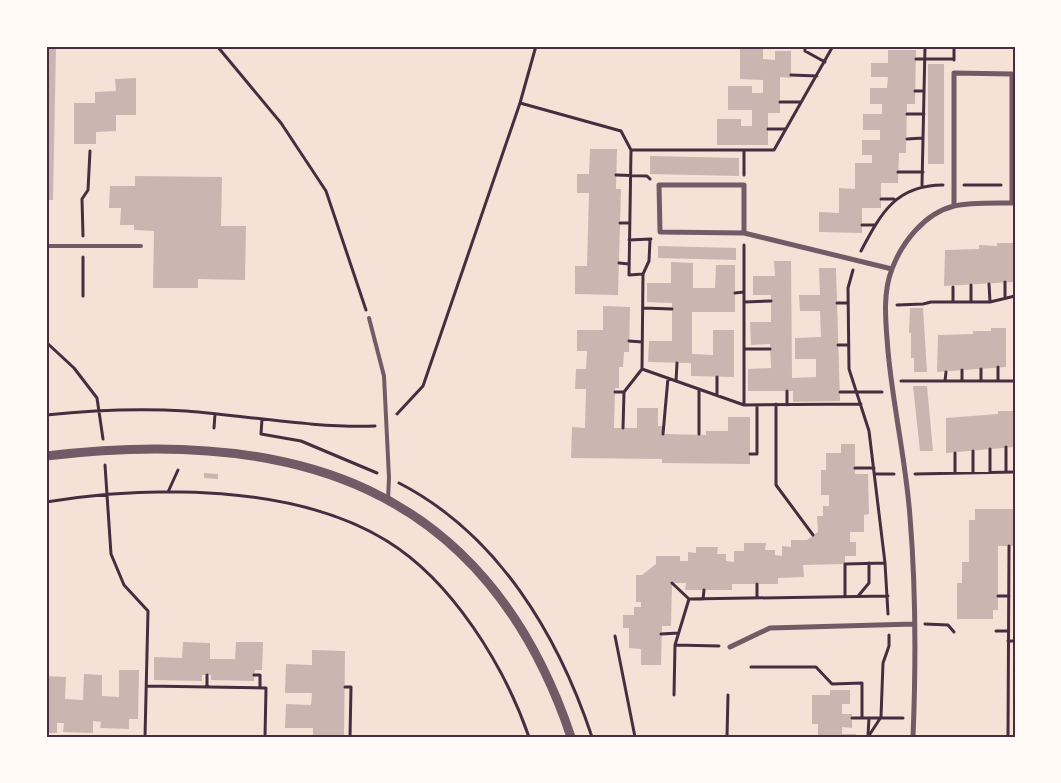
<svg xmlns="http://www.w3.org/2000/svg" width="1061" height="783" font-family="'Asap Condensed',sans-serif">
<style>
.building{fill:#ccb4b1}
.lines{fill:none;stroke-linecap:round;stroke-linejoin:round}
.path{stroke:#4a2c40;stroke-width:3}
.service{stroke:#755966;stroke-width:4}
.minor{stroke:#755966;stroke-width:5}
.tertiary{stroke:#755966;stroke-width:9}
.neatline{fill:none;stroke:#4a2c40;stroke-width:2}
</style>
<rect width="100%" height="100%" fill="#f7e1d7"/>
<path class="building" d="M46,46H56L53,200H46Z
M740,49H763V59L775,60V51H791V78L780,77V113H768V145H717V119H741V126H752V110H728V86H752V93H763V80L740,79Z
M888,50H916L915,104H907L906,153H899L898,183H881V208H862V233L819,232V212L839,213V188L855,189V163H872V155H862V140H880V130H863V114H882V104H870V88H887L888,77H871V63H888Z
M928,64H944V164H928Z
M136,78V115H116V131L96,132V144H74V103H95V92L116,91L115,79Z
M590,149H617L616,189H621L618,295L575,294V266H587L589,193H577V174H589Z
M650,156L739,158V176L650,174Z
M135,176L222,177L221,226H246L245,280L198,279V288H153L154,231L134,230V225H120L121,208H109L110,186H135Z
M997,243H1014L1013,282L944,286L945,250L979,249V245L997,246Z
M658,246L736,248V260L658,258Z
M774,261H791L792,378L816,377V359H795V338L821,337L820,311H800L799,295H820L819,268H836L840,401L793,402V391H748V369L771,368L770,344L751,345L750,322H771V295H753V276H775Z
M671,262L693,263V288H715L716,265H735V312H692V354L713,355V330H734V377L691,376V363L648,362L649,341H672V303L647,302V283H671Z
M603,306L630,307L629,352H624L623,367H619V388H615L614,428H637V408H658V426H663V434L706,435V431H728V417H750V464L662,463V459L571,458L572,427L585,428L586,389H575L576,369H586L587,351H577V330H603Z
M910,308H923L927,372H914V358H911V333H909Z
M991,328H1006V367L937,372L938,335L973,334V331H991Z
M913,386H927L933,451H920Z
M998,411H1015L1014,447L946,453V418L998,414Z
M841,444H855V474H868L869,514L864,515V532H850V542H856V556H845V564L803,565L804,577L778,578V584H732V590H685L686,583H672L671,626H662L661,665H641V649L629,648V628H623V615H634V607H641V602H636V575H642L656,564V556H680V561H688V552L696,553V547H718L717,554H726V561L734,562V551H744V543H766L765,550H775V555L782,556V546L791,547V540H807L818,532L817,516H823V506H829V495H821V470H826V453H841Z
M204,473L218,474V479L204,478Z
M975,509H1015V546H998V610H993V619H957V583H962V562H969V520H975Z
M183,642L210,643V659H235L236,642H263L262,670H255L254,681L211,680V675H202V681L154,680V657L182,658Z
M312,650L345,651L344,737H313V728H285L286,704L311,705L312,693H285L286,664L312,665Z
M119,670H139L138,719H129V729L100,728L101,722L93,721V733L63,732L64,723H57V733H46V676L66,677L65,699L83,700L84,674L102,675V696L119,697Z
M830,690H850V704H842V714H852V728L842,727V734H856V737H818V724H812V695H830Z"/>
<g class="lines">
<path class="path" d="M217,46L281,123L326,191L366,310
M805,46V51L825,62
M916,59H954
M954,60V46
M791,75L817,76
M915,91H924
M780,102H801
M520,103L621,131L631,150L629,275L643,274L642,369L744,405L861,404
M907,114H924
M768,129H785
M907,139L923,138
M631,150H774L833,46
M744,150V175
M898,172H923
M616,175L647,176L650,179
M922,185L925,46
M964,185H1001
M881,199H894
M620,223H630
M862,225H875
M83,236L82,199L88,190L90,151
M629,240L651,239
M861,251C881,213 896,185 943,185
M83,257V296
M619,263L629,264
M853,270L848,288L849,369L869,431L885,563L888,614
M643,274L649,261L650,240
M1005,282V298
M989,284L990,302
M971,285V302
M735,293L744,292
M744,302L771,301
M953,302V287
M837,303H848
M897,305L923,304L931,302H990L1015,296
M643,308L672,309
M629,341L642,342
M46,342L74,368L97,398L103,439
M838,345H849
M744,349H770
M998,367V381
M981,369V381
M962,370V381
M676,381L677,363
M901,381H1015
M945,381L946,372
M699,389V434
M787,391V405
M615,392H624
M840,392H882
M717,395V377
M776,404V485L813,535
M744,405V245
M397,414L423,386L520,103L536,46
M46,415C93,410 139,408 186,411C250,416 312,428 375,426
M262,419L261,434L301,441L377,473
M214,428L215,414
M623,428L624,392L642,369
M663,434L668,378
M1006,447V472
M990,449V472
M973,451V472
M955,453V473
M750,454H757V405
M105,465L111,554L124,585L148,611L145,737
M855,468H874
M875,474H894
M915,474L1015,472
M399,483C498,534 558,635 592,737
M168,492L178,470
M46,502C150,485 295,484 387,541C452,581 504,665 529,737
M672,583L689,599
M757,584V597
M845,595V564L885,563
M859,595L869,583V563
M998,596H1009
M703,599L704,590
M925,624L948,625L954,632
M996,631H1008
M661,634L678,633
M615,636L635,737
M1008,641H1015
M719,646L675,645L689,599L888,596
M751,667H816L832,684L862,683V718H869L868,735
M207,675V687
M254,675H260V688
M147,686L266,688L265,737
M345,687H351L350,737
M674,695L675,645
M852,718H862
M869,718H903
M727,737L728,695
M868,737L881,717L883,663L889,646V635
M1008,737L1009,546"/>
<path class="service" d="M46,246H141
M369,318L384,376L389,478L388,500"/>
<path class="minor" d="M954,206V73L1012,74V203
M744,233V185H659L660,232L744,233L892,269
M730,647L770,628L914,624
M913,737C916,663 916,590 910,517C906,461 893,407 888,351C886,325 882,294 892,269C902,242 925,213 954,206C970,202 998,203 1015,203"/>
<path class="tertiary" d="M46,456C292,426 486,484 571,737"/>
</g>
<rect width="1061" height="783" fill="none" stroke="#fffaf5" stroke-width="95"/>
<rect x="48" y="48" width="966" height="688" class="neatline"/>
</svg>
